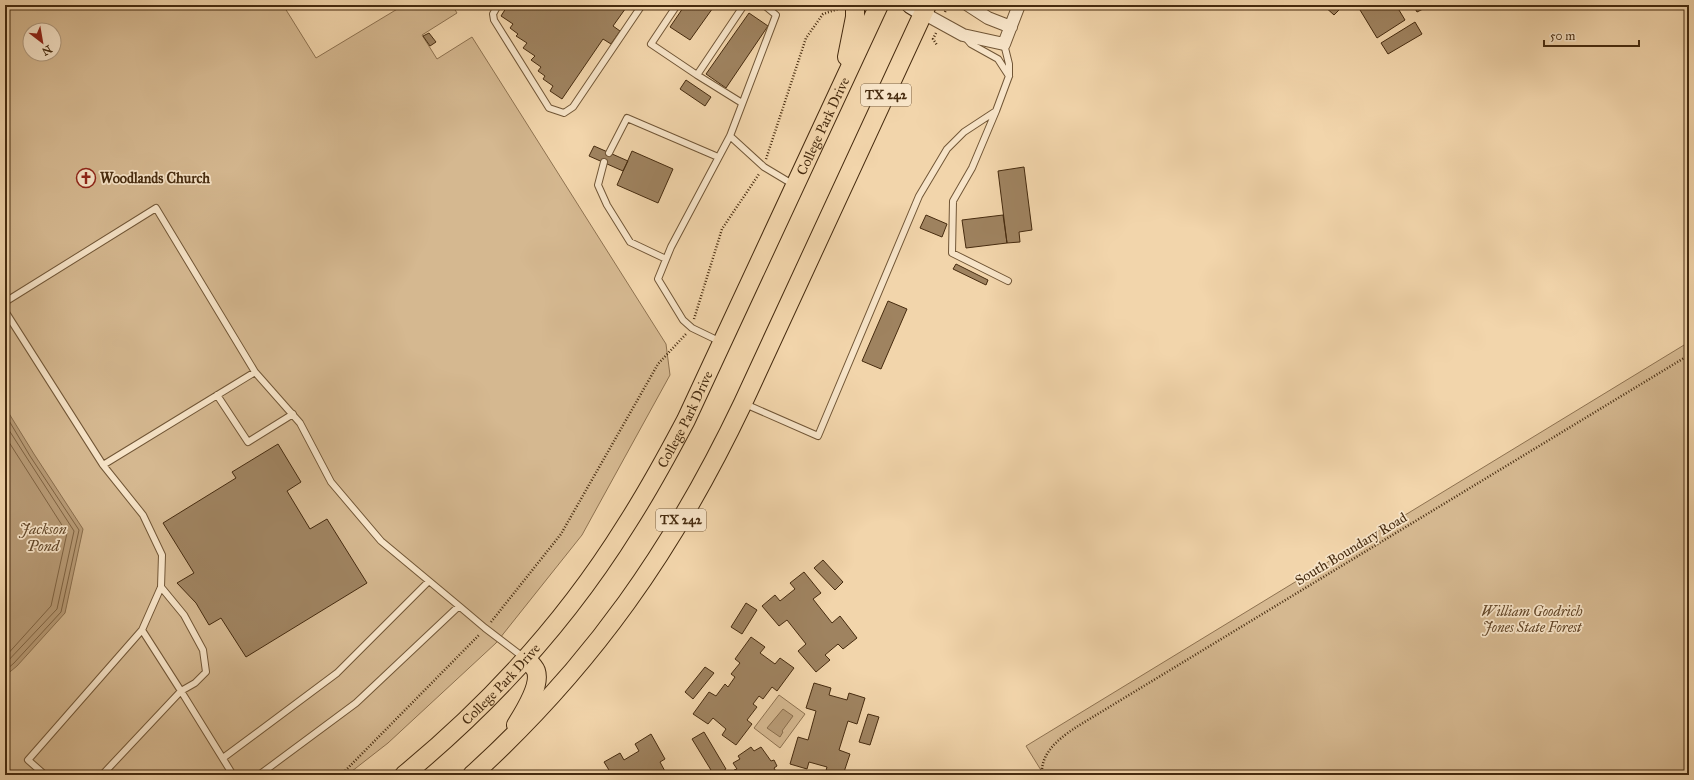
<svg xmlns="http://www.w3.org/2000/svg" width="1694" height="780" font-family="'IM FELL Great Primer',serif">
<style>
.green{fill:#d5b890;stroke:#8e7250;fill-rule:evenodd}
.water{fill:#b89b76;stroke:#8a6e4d}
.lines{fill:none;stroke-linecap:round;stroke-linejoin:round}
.shore{stroke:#7f6342;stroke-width:1}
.building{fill:#9f8360;stroke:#462b0f}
.lane-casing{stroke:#715636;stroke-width:8}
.street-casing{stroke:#715636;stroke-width:14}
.secondary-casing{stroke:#462b0f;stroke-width:18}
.primary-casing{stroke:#462b0f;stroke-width:20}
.path{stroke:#462b0f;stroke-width:2.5;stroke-dasharray:1 2;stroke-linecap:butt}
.lane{stroke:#f7e4c8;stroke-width:6}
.street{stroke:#f7e4c8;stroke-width:12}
.secondary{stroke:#f7e4c8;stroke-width:16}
.primary{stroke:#f2d5ab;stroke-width:18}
.labels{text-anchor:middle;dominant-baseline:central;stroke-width:3.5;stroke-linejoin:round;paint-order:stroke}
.shield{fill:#f7e4c8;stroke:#7b6246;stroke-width:1}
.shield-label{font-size:13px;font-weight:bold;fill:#462b0f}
.street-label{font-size:14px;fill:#462b0f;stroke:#f7e4c8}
.poi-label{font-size:14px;font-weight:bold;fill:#462b0f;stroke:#f7e4c8;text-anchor:start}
.park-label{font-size:14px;font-style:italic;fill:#634729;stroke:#f7e4c8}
.water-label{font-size:15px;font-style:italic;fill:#624729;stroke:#f7e4c8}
</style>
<rect width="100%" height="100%" fill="#f2d5ab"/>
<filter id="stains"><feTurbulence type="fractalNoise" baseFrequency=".005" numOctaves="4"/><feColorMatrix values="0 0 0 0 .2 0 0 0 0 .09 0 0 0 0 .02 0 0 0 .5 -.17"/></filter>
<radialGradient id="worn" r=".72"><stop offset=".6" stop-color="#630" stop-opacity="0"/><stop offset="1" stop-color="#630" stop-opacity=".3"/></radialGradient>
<path class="green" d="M5,5H283L316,58L404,5H452L457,13L422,35L437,59L472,37L666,344L670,375L582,535L496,643L388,743L347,775H5ZM30,30H54V54H30Z
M1689,342V775H1044L1026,746Z
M779,695L805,714L780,748L754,728Z"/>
<path class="water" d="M5,407L34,454L83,529L65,613L17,666L5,676Z
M783,709L793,716L782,731L783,732L780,737L767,728Z"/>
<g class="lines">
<path class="shore" d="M5,414L30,456L79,530L61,612L14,663L5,671
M5,424L74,531L57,609L5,664
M5,436L67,533L51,606L5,657"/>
</g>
<path class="building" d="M508,5H628L613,26L620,31L611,44L603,39L562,99L550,91L553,86L543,79L545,76L538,71L541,67L531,60L535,56L523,48L527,43L516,36L518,34L510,28L513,24L501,16Z
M685,5H715L690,40L670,27Z
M1323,5H1337L1340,9L1334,15Z
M1357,5H1396L1405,20L1377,38Z
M1413,5H1435L1429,9L1427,7L1417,12Z
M749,13L768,26L726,88L706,74Z
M1415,22L1422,34L1388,54L1381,43Z
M429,33L436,42L430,46L423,36Z
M686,80L711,97L705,106L680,89Z
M594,146L628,161L623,171L589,156Z
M632,151L673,169L658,203L617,185Z
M1024,167L1032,230L1019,232L1020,242L1007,243L998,171Z
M926,215L947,224L942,237L920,228Z
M1003,215L1007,243L966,248L962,220Z
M956,264L988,280L986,285L953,269Z
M888,301L907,309L881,369L862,361Z
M278,444L301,482L287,491L310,529L327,519L367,583L246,657L221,618L209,625L196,603L177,583L194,573L163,523L236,478L232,472Z
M823,560L843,582L835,590L814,568Z
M804,572L821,593L813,599L832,623L840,616L857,638L843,649L838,644L825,655L830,660L816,672L798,651L806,644L787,620L779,626L762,606L775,595L780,601L795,589L790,583Z
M746,603L757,610L742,634L731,627Z
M751,637L765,647L760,653L775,664L780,658L794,668L777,691L772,687L763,699L759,696L753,704L757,707L747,720L752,724L736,745L722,735L726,729L713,718L708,724L693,714L709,692L716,696L725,684L728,687L735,677L731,674L740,663L735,659Z
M705,667L714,673L693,699L685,692Z
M814,683L831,688L829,695L847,700L849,693L865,698L857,724L848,721L839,750L850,754L843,775L825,774L827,767L809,762L807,769L790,764L798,737L808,740L816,711L806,708Z
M868,714L879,717L870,745L859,742Z
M704,732L726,769L716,775H714L692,739Z
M651,734L665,759L660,762L667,775H612L604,762L620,753L624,760L639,751L635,744Z
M751,747L754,751L761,747L771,761L774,760L777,766L774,768L778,775H737L734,770L737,769L733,763L740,759L738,756Z"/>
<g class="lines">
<g class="lane-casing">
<path id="lane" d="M498,5L493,14L494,20L549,108L564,113L573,107L642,5
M677,5L651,44L697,75
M965,37L971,44L998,59L1009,76
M742,103L697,75L744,5
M996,111L972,168L953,201L952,253L1008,281
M730,136L764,167L794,185
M609,153L627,118L718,157
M604,162L598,185L607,205L630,242L666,259
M5,302L156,208L255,372
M5,311L103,465
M721,342L692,328L683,320L658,279L671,247L730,136L776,15L764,5
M217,395L248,442L293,414
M745,404L818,436L919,196L947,149L964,132L996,111L1009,76V64L1004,44
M161,587L184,615L203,650L206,672L195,683L181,691L142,630L161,587L162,555L143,515L103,465L255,372L300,423L331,482L381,541L459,606
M223,758L337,673L429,581
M45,775L28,760L142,630
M102,775L181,691L233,775
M259,775L356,703L459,606L485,628L523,657"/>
</g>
<g class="street-casing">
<path id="street" d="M968,5L988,18L1011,27
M923,13L963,35L1004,44L1019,5"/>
</g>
<g class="secondary-casing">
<path id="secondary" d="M910,5L923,13"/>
</g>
<g class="primary-casing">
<g id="primary">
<path d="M847,57L855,17V5"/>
<path d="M516,725C524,712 541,686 536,671C534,666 530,663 526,659"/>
<path id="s1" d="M404,775C490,704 567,620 626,525C648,491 667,456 686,420L879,5"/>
<path d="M472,775C592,666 674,548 743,403L927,5"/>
</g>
</g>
<path class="path" d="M945,12L948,5
M936,33L933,39L937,45
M766,159L806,38L823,14L841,8
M694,319L722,229L759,174
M491,622L561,534L658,364L686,334
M341,775L480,634
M1042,775C1040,752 1061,737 1078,726L1689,355"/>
<use href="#lane" class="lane"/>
<use href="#street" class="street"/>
<use href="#secondary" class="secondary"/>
<use href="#primary" class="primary"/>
</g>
<defs>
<g id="church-ring" transform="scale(1)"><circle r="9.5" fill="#f7e4c8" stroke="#8f2418" stroke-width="1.5"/><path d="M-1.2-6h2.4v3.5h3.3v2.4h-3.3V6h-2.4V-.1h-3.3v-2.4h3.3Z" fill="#8f2418"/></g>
</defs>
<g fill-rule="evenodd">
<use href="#church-ring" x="86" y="178"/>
</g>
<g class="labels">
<g class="shield">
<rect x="861" y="84" width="50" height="22" rx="3"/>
<rect x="656" y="509" width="50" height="22" rx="3"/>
</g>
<g class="shield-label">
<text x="886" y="95">TX 242</text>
<text x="681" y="520">TX 242</text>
</g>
<g class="street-label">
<text stroke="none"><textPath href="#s1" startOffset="781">College Park Drive</textPath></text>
<text stroke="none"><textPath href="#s1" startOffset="457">College Park Drive</textPath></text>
<text transform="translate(1351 549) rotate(-31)">South Boundary Road</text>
<text stroke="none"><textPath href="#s1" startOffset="133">College Park Drive</textPath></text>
</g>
<g class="poi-label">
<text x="100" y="178">Woodlands Church</text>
</g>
<g class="park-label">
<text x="1532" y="611">William Goodrich<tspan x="1532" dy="16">Jones State Forest</tspan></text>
</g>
<g class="water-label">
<text x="43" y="529">Jackson<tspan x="43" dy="17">Pond</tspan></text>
</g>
</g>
<rect width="1694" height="780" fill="none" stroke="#f2d5ab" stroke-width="20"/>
<rect x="6" y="6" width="1682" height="768" fill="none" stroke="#462b0f" stroke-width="2"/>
<rect x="10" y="10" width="1674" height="760" fill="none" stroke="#462b0f"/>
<g transform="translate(42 42) rotate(149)"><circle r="19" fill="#f7e4c8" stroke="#b09a7e"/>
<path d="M0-3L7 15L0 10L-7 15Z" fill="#8f2418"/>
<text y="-6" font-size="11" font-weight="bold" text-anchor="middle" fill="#462b0f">N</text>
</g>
<path d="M1544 40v6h95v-6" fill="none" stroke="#462b0f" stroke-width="2"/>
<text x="1550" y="40" font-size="12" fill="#462b0f" stroke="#f7e4c8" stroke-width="3" paint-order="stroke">50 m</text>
<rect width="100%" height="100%" filter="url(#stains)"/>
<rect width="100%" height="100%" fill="url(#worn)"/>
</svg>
